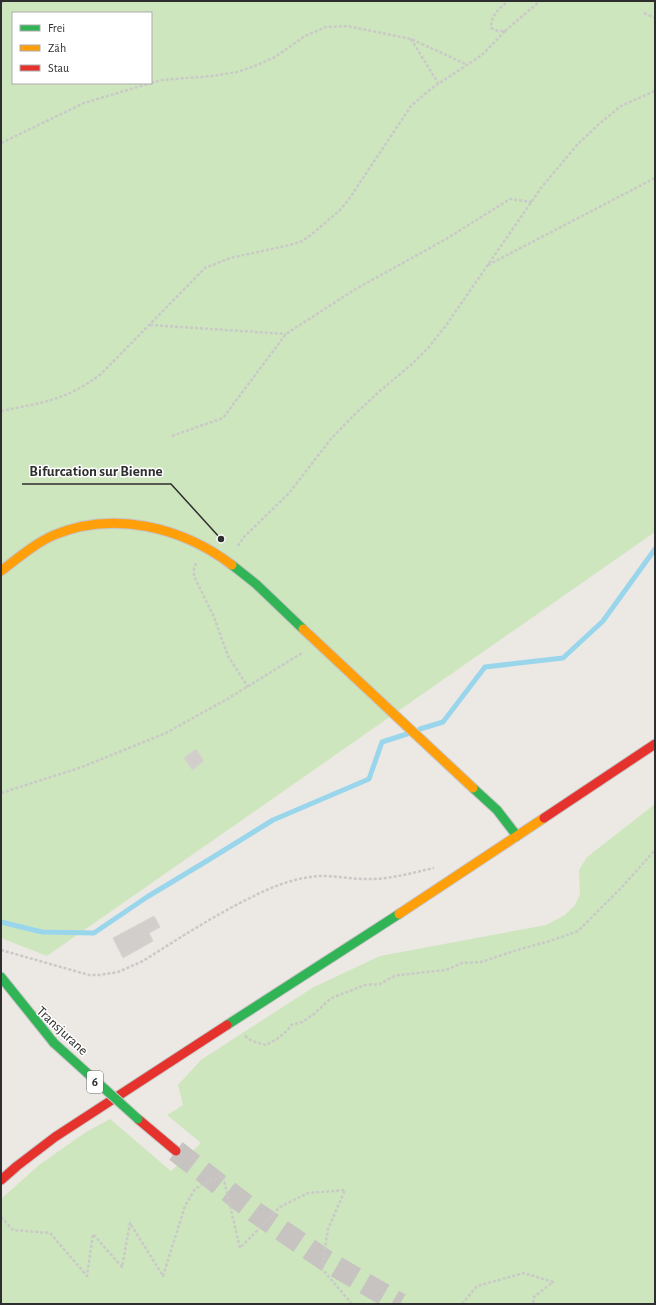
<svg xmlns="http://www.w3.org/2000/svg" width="656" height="1305" font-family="'Alegreya Sans',sans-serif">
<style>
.green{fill:#cee6be;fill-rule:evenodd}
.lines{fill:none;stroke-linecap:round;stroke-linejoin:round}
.stream{stroke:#99d6ec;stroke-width:5}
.building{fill:#d1cecb;stroke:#d7d4d0}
.primary-tunnel{stroke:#c6c3c0;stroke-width:22;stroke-dasharray:22 11;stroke-linecap:butt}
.fast-casing{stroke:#c5c4c5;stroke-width:11}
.slow-casing{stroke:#c5c4c5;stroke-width:11}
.jam-casing{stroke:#c5c4c5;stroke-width:11}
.path{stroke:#c9c9c8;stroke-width:2.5;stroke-dasharray:3 2;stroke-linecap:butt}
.fast{stroke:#30b455;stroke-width:9}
.slow{stroke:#ff9f0a;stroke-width:9}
.jam{stroke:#e5322d;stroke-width:9}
.fast-bridge-casing{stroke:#c6c5c4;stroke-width:11;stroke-linecap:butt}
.slow-bridge-casing{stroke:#c6c5c4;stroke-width:11;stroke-linecap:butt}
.fast-bridge{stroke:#30b455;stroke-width:9}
.slow-bridge{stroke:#ff9f0a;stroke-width:9}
.labels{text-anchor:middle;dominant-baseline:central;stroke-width:3;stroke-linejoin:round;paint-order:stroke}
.shield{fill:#fff;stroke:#6d6d6d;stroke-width:1}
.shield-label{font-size:13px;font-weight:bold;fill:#2e2e2e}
.street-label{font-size:14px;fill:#2e2e2e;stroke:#fff}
.leader{fill:none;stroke:#2e2e2e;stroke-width:1.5}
.callout-dot{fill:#2e2e2e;stroke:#fff;stroke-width:1.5}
.callout-label{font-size:15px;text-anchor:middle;font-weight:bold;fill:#2e2e2e;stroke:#fff;stroke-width:3;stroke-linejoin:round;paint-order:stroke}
</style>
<rect width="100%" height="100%" fill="#ece8e4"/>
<path class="green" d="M1,1H655V532L47,956L1,938ZM13,13H151V83H13Z
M655,804V1304H3L1,1300V1199L39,1165L86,1132L110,1119L171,1171L201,1143L167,1115L183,1105L178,1085L201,1060L312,988L380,956L546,925L565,915L575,905L580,894L579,870L587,857Z"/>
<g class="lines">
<path class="stream" d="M420,729L443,722L485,667L563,658L603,621L655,549
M1,922L42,932L94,933L147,897L210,859L273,820L369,779L382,742L407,734"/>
</g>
<path class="building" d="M196,749L204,761L192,770L184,758Z
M154,916L160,927L149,933L153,941L123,958L113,938Z"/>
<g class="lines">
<path class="primary-tunnel" d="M176,1151L255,1212L325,1260L400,1304"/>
<g class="fast-casing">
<path id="fast" d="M232,565L256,584L303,629
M473,788L497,810L517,836
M1,977L54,1043
M227,1025L399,914"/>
</g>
<g class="slow-casing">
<path id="slow" d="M1,571C18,558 34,544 54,535C113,510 182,527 232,565
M399,914L544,818"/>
</g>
<g class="jam-casing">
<path id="jam" d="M544,818L655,744
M138,1119L176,1151
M1,1180L17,1166L55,1137L227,1025"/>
</g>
<path class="path" d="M1,3L5,1
M644,13L655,18
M505,31L540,1
M411,39L438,83
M151,83L162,80L212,76L237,72L257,65L275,57L305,36L326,27L347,26L411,39L468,65
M1,143L84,103L151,83
M488,265L655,178
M150,325L286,334
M1,411C41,403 67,400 101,374L205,268L230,258L290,245L302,241L311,235L340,210L349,199L411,106L432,88L482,55L505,31H498L491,28C491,15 499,9 508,1
M172,436L223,418L286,334L354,290L446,239L510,199L532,202
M238,546L243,538L290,492L330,440L354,415L381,390L412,364L429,347L447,324L541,188L577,145L599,124L621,106L655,91
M196,563L194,569V576L214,617L228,656L248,687
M1,793L82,767L166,733L229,698L302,653
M1,950L89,975H100L118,972L143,961C178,939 213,916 250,898C269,888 289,880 310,877C328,874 347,879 365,879C388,880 411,873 434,868
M245,1036L252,1041L266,1045L277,1039L288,1030L291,1025L302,1022L314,1014L329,1000L334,997L365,985L380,984L392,977L399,975L446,970L462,963L481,962L517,950L550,941L578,931L622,887L655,850
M1,1217L13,1230L50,1233L87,1276L93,1234L122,1267L130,1223L163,1276L185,1206L195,1189L205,1183L223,1176L240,1248L280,1207L308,1193L345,1190L328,1229L322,1269L352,1304
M462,1304L477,1286L524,1273L553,1282L534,1297L533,1304"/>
<use href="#fast" class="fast"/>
<use href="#slow" class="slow"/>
<use href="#jam" class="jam"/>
<g class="fast-bridge-casing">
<path id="fast-bridge" d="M54,1043L138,1119"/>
</g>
<g class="slow-bridge-casing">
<path id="slow-bridge" d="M303,629L473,788"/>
</g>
<use href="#fast-bridge" class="fast-bridge"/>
<use href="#slow-bridge" class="slow-bridge"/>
</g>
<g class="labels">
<rect class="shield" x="87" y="1071" width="16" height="22" rx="3"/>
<g class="shield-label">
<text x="95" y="1082">6</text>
</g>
<g class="street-label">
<text transform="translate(62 1031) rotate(43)">Transjurane</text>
</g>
</g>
<path class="leader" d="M221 539L171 484H22"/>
<circle class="callout-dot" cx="221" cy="539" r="4"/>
<g class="callout-label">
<text x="96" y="476">Bifurcation sur Bienne</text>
</g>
<rect width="656" height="1305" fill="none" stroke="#2e2e2e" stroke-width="4"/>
<rect x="12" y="12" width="140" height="72" fill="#ffffff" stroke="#ababab"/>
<rect x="20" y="25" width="20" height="6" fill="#30b455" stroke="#ababab"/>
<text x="48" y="32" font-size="12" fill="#2e2e2e">Frei</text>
<rect x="20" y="45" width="20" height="6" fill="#ff9f0a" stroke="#ababab"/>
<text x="48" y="52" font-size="12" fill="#2e2e2e">Zäh</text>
<rect x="20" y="65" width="20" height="6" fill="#e5322d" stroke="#ababab"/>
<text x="48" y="72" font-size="12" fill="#2e2e2e">Stau</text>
</svg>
